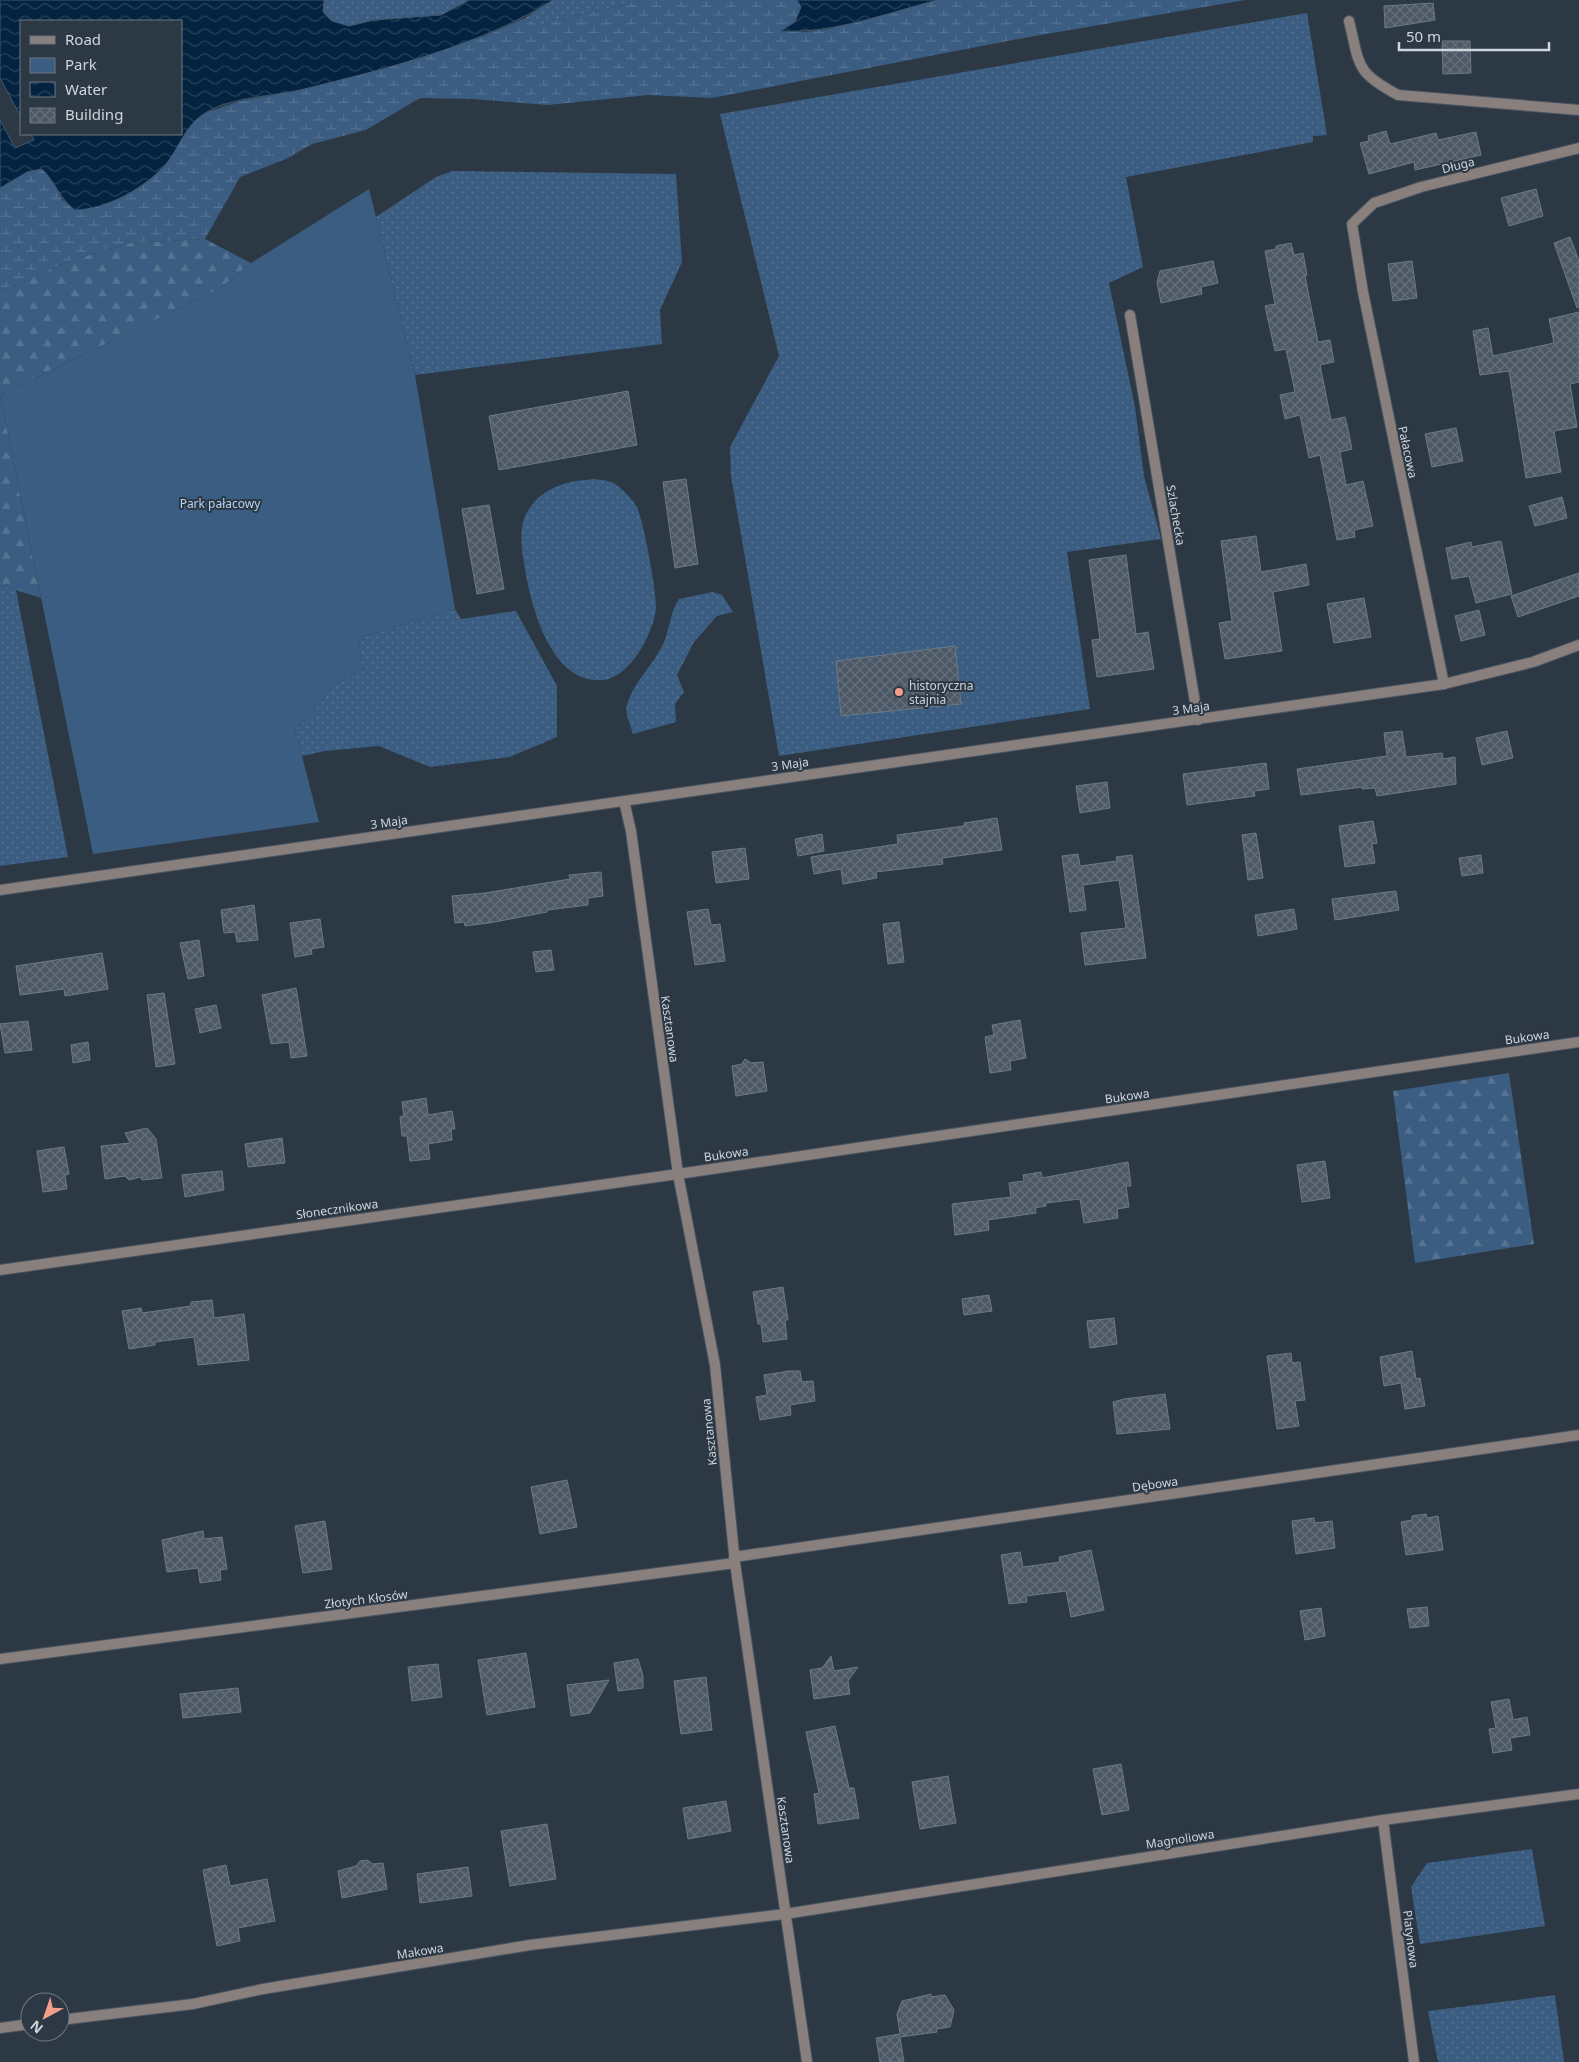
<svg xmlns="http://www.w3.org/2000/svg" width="1579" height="2062" font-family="'Noto Sans',sans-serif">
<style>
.grass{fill:url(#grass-dots)}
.forest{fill:url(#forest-firs)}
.wetland{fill:url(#wetland-marsh)}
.park{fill:#3b5d81}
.water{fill:url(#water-waves);stroke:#41586f}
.building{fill:url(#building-cross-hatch);stroke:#6c7987}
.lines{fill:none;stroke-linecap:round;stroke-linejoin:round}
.minor-casing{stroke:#495460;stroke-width:12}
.tertiary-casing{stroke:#495460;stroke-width:12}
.minor{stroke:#89807e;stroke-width:10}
.tertiary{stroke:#89807e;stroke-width:10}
.poi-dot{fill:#f49d8b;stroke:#2c3844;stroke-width:2}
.labels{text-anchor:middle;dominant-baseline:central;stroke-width:4;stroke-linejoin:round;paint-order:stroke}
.street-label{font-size:12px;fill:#ced5dd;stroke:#2c3844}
.park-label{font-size:12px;fill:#b5d3f3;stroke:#2c3844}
.poi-label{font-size:12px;fill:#ced5dd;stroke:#2c3844;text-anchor:start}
</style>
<defs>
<pattern id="grass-dots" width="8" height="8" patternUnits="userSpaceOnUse" patternTransform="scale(1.25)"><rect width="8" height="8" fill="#3b5d81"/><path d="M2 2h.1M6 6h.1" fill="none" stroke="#567392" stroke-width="1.8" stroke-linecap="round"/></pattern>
<pattern id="forest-firs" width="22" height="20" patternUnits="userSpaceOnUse" patternTransform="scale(1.25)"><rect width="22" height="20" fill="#3b5d81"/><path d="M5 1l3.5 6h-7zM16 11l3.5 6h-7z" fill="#567392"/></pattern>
<pattern id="wetland-marsh" width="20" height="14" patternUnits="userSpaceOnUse" patternTransform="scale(1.25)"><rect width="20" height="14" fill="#3b5d81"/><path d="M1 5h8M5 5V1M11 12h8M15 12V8" fill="none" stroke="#567392"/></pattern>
<pattern id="water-waves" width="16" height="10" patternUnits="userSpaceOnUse" patternTransform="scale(1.25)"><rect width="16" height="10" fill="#042340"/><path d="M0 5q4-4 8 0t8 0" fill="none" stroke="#27425b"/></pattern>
<pattern id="building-cross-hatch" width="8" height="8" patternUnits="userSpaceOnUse" patternTransform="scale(1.25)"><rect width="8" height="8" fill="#4c5866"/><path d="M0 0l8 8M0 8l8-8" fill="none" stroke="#656f7b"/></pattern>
</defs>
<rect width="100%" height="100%" fill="#2c3844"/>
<path class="grass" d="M324,0H469L441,15L374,20L349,26L332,21L323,12Z
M553,0H642C609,10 574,14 541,25L525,18Z
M1307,13L1327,135L1313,136V142L1126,177L1143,267L1109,283L1135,407L1144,476L1161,539L1067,552L1090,709L779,756L731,476L730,447L779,356L720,114Z
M453,171L676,174L682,262L660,310L662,344L415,375L376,217L436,177Z
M594,479C600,480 608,480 613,483C620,486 633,500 637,507C643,518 657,594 656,608C654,632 630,678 603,680C551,685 531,606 525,569C522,551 517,526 529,509C544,486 568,481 594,479Z
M0,585L16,590L68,857L0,866Z
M712,592L722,595L733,612L717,616L694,642L677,675L684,692L675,704L676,722L633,734C631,726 624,712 627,705C634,681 654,665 664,642C670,628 670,612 679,599Z
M455,609L461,619L516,611L557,686V737L510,757L430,767L379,746L325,751L302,756L295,729L312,714L332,687L363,668L358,638Z
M1532,1849L1545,1926L1420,1944L1411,1887L1427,1863Z
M1555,1995L1564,2062H1438L1428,2011Z"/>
<path class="forest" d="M205,239L251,263L221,288L0,395L41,598L0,585V291L69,261L130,243Z
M1509,1073L1534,1244L1415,1263L1393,1091Z"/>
<path class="wetland" d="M642,0H797L801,7L795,22L781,31L806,32L829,29L938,0H1245L1029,37L712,98L649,95L547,105L473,99L420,98L366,130L312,144L286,159L240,177L205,239L130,243L69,261L0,291V188L27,172L42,169L52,179L63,201L166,164L188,127L205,113L240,101L302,90L401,62L482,37L525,18L541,25C574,14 609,10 642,0Z"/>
<path class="park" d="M369,189L415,375L455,609L358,638L363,668L332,687L312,714L295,729L319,822L93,854L0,395L221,288L251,263Z"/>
<path class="water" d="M0,0H324L323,12L332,21L349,26L374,20L441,15L469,0H553C482,45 386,69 304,89C272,97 234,96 205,113C185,125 180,147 166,164C145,188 106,210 74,210C60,198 55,182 42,169L27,172L0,188V120L15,148L34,140L31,134H181V21H21V117L0,78Z
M797,0H938C886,13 834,34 780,31L795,22L801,7Z"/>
<path class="building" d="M1433,3L1435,20L1385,28L1384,6Z
M1442,41H1470L1471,73L1443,74Z
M1386,131L1390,144L1436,133L1438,140L1476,132L1481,155L1415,170L1414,162L1369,174L1360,143L1369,141L1368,136Z
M1536,189L1543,216L1509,226L1501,198Z
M1570,237L1579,261V307L1577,308L1554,243Z
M1291,243L1294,255L1303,253L1307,275L1305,276L1318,342L1330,340L1334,362L1320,365L1331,420L1345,417L1348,429L1352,449L1340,452L1346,485L1363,481L1373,526L1354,530L1355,537L1337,540L1320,455L1309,458L1300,415L1285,419L1280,395L1295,392L1286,349L1275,351L1265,306L1275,304L1265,251L1276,249V246Z
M1213,261L1218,283L1201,287L1202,294L1161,303L1157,282L1160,271Z
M1412,261L1417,298L1393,301L1388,264Z
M1579,312V382L1570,384L1577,427L1554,431L1561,472L1526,478L1509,371L1480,375L1473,331L1488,328L1493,356L1554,343L1549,319Z
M628,391L637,445L499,470L489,416Z
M1456,428L1463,461L1432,467L1425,434Z
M686,479L698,564L675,568L663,482Z
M1562,497L1567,518L1535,526L1529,506Z
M489,505L504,589L477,594L462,509Z
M1256,536L1261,572L1306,564L1309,585L1273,592L1282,651L1225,659L1219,623L1232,621L1221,541Z
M1501,541L1512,594L1476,603L1469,576L1452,579L1446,548L1471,542L1472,547Z
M1126,555L1136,634L1148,632L1154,669L1097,677L1092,640L1100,639L1089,560Z
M1579,573V596L1518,617L1511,596Z
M1364,598L1371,637L1334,643L1327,604Z
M1479,610L1485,635L1461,641L1455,616Z
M955,646L961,704L841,716L836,661Z
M1402,731L1406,757L1442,753L1443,759L1455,757L1456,784L1377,796L1375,788L1362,789V787L1301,795L1297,769L1387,756L1384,733Z
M1507,731L1513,758L1482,765L1476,738Z
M1266,763L1269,789L1254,791L1255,796L1187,805L1183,774Z
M1107,782L1110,808L1080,813L1076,786Z
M997,818L1002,850L942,858L943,864L876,872L877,878L843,884L841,869L814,874L811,857L898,844L897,835L964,826V823Z
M1373,821L1377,843L1372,844L1375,863L1345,867L1339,826Z
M1256,833L1263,878L1248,880L1242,835Z
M822,834L824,851L798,856L795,839Z
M745,848L749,879L716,883L712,852Z
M1078,854L1080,866L1117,861L1116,857L1132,855L1146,958L1085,965L1081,933L1126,928L1119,880L1083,885L1086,910L1070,912L1062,856Z
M1481,855L1483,873L1462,876L1459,858Z
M601,872L603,896L588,898V905L547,910V912L489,923L465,926L464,922L455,923L452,896L485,893L570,879L569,875Z
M1396,891L1399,910L1335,920L1332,899Z
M254,905L258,940L237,942L235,932L224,933L221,910Z
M708,909L711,925L720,924L725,961L695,965L687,912Z
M1294,909L1297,929L1258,936L1255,915Z
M320,919L324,947L311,949L312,954L295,957L290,923Z
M899,922L904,962L888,964L883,924Z
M199,940L204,976L188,979L180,943Z
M551,950L554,970L536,972L533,952Z
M102,953L108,989L65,996L64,989L20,995L16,966Z
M296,988L307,1056L291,1058L289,1042L271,1044L262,995Z
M164,993L175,1064L156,1067L147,995Z
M216,1005L221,1028L200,1033L195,1009Z
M1020,1020L1026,1058L1010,1061L1011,1070L990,1073L985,1037L994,1035L992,1025Z
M28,1021L32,1050L5,1053L0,1024Z
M88,1042L90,1060L73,1063L71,1045Z
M745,1059L751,1063L763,1062L767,1091L736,1096L732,1066L742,1064Z
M426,1098L428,1115L452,1111L455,1129H451L452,1140L428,1144L430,1159L410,1161L407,1136H402L400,1117L404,1116L402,1102Z
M147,1128L156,1139L162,1178L142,1180L141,1177L129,1180L125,1176L105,1179L101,1146L130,1143L125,1133Z
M282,1138L285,1163L248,1167L245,1144Z
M64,1147L69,1174L65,1175L67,1189L43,1192L37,1151Z
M1325,1161L1330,1198L1302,1202L1297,1165Z
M1128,1162L1131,1186H1126L1129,1207L1117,1209L1118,1218L1084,1223L1080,1199L1046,1203V1206L1035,1208L1036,1213L988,1220L989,1230L955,1235L952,1204L1011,1197L1009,1183L1024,1181L1023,1175L1041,1172L1042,1178Z
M222,1171L224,1190L185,1197L182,1175Z
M783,1287L788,1320H785L787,1339L763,1342L761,1324H758L753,1292Z
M989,1295L992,1311L964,1315L962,1299Z
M212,1300L214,1318L244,1314L249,1360L198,1365L194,1337L155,1342V1345L129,1349L122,1311L141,1308L142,1313L191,1306V1302Z
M1114,1318L1117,1344L1090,1348L1087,1321Z
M1412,1351L1416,1379L1420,1378L1425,1406L1405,1409L1401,1383L1384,1386L1380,1357Z
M1291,1353L1292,1363L1300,1362L1305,1400L1295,1401L1299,1426L1277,1429L1267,1356Z
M789,1371H800L802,1382L813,1381L815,1401L790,1405L791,1415L760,1420L756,1397L767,1395L764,1375Z
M1165,1394L1170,1429L1117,1434L1113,1402L1124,1399Z
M567,1480L577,1527L540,1534L531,1487Z
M1426,1514L1427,1518L1438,1516L1443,1550L1406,1555L1401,1522L1412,1520V1516Z
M1314,1518L1315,1523L1332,1521L1335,1548L1296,1554L1292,1521Z
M325,1521L332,1569L303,1573L295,1526Z
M203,1531L204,1539L222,1537L227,1569L220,1570L221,1580L200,1583L198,1568L167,1572L162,1540Z
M1091,1550L1104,1610L1071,1617L1066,1591L1026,1596L1027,1602L1009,1604L1001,1555L1020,1552L1023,1567L1060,1562L1059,1557Z
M1427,1607L1429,1626L1410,1628L1407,1609Z
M1321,1608L1325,1636L1305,1640L1300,1611Z
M526,1653L535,1707L487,1715L478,1660Z
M831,1656L834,1671L858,1667L848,1681L850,1694L814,1699L810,1670L822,1668Z
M638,1659L643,1676V1688L618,1691L614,1663Z
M438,1664L442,1697L412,1701L408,1667Z
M706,1677L712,1730L681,1734L674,1681Z
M609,1680L590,1713L571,1716L567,1685Z
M238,1688L241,1712L183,1718L180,1694Z
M1509,1699L1513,1720L1527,1717L1530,1735L1510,1738L1512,1750L1493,1753L1489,1729L1496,1728L1491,1702Z
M835,1726L849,1788H854L859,1818L818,1824L814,1794L819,1793L806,1732Z
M1121,1764L1129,1810L1102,1815L1093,1769Z
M948,1776L956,1823L920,1829L912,1782Z
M726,1801L731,1831L688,1839L683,1808Z
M547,1824L556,1879L510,1886L501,1831Z
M367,1860L373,1864L383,1863L387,1889L342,1898L338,1871L356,1866L360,1861Z
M226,1865L230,1886L267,1879L275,1921L238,1928L240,1941L217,1946L203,1870Z
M468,1867L472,1896L420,1903L417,1874Z
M931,1994V1997L945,1995L954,2010L950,2027L936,2029L937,2032L900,2037L904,2062H880L876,2038L900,2034L897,2014L902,2001Z"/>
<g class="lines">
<g class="minor-casing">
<path id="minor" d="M1349,21C1360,66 1355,72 1398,95L1579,110
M1130,315L1198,720
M1444,684L1363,292L1352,224L1374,203L1421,187L1579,148
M624,801L631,831L678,1174L715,1365L735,1563L807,2062
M0,1270L678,1174L1579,1042
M734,1557L1579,1435
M0,1659L735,1563
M1383,1820L1414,2062
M60,2020L193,2004L263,1989L530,1945L785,1914L1383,1820L1579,1794
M0,2028L30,2024"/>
</g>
<g class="tertiary-casing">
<path id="tertiary" d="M0,890L1444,684L1533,662L1579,645"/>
</g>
<use href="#minor" class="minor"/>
<use href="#tertiary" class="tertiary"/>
</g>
<circle class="poi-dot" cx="899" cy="692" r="5"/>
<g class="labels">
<g class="street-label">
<text transform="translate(1458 165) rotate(-14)">Długa</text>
<text transform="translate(1408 452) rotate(78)">Pałacowa</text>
<text transform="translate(1176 515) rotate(80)">Szlachecka</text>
<text transform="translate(1191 708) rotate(-8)">3 Maja</text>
<text transform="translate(790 764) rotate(-8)">3 Maja</text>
<text transform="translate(389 822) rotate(-8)">3 Maja</text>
<text transform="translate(670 1029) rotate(82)">Kasztanowa</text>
<text transform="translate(1527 1037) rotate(-8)">Bukowa</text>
<text transform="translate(1127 1096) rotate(-8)">Bukowa</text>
<text transform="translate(726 1154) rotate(-8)">Bukowa</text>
<text transform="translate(337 1209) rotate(-8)">Słonecznikowa</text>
<text transform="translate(709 1432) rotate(-96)">Kasztanowa</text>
<text transform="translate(1155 1484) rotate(-8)">Dębowa</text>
<text transform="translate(366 1599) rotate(-7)">Złotych Kłosów</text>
<text transform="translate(786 1830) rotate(82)">Kasztanowa</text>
<text transform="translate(1180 1839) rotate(-9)">Magnoliowa</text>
<text transform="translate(1411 1939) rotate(83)">Platynowa</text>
<text transform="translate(420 1951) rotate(-9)">Makowa</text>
</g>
<g class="park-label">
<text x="220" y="503">Park pałacowy</text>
</g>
<g class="poi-label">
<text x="909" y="685">historyczna<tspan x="909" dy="14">stajnia</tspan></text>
</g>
</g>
<rect x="20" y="20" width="162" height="115" fill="#2c3844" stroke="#6d7781"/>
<rect x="30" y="36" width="25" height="8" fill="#89807e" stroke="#6d7781"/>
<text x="65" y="45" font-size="15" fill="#ced5dd">Road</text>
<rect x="30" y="58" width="25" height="15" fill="#3b5d81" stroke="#6d7781"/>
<text x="65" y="70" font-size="15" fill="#ced5dd">Park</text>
<rect x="30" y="82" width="25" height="15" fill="url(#water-waves)" stroke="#6d7781"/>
<text x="65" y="95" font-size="15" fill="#ced5dd">Water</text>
<rect x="30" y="108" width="25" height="15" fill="url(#building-cross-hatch)" stroke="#6d7781"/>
<text x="65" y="120" font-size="15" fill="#ced5dd">Building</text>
<g transform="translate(45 2017) rotate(220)"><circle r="24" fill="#2c3844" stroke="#6d7781"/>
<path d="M0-4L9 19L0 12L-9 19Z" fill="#f49d8b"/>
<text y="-8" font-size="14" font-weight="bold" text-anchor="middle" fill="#ced5dd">N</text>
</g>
<path d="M1399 42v8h150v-8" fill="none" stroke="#ced5dd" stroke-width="2.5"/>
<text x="1406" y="42" font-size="15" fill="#ced5dd" stroke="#2c3844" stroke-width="4" paint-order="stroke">50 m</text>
</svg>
